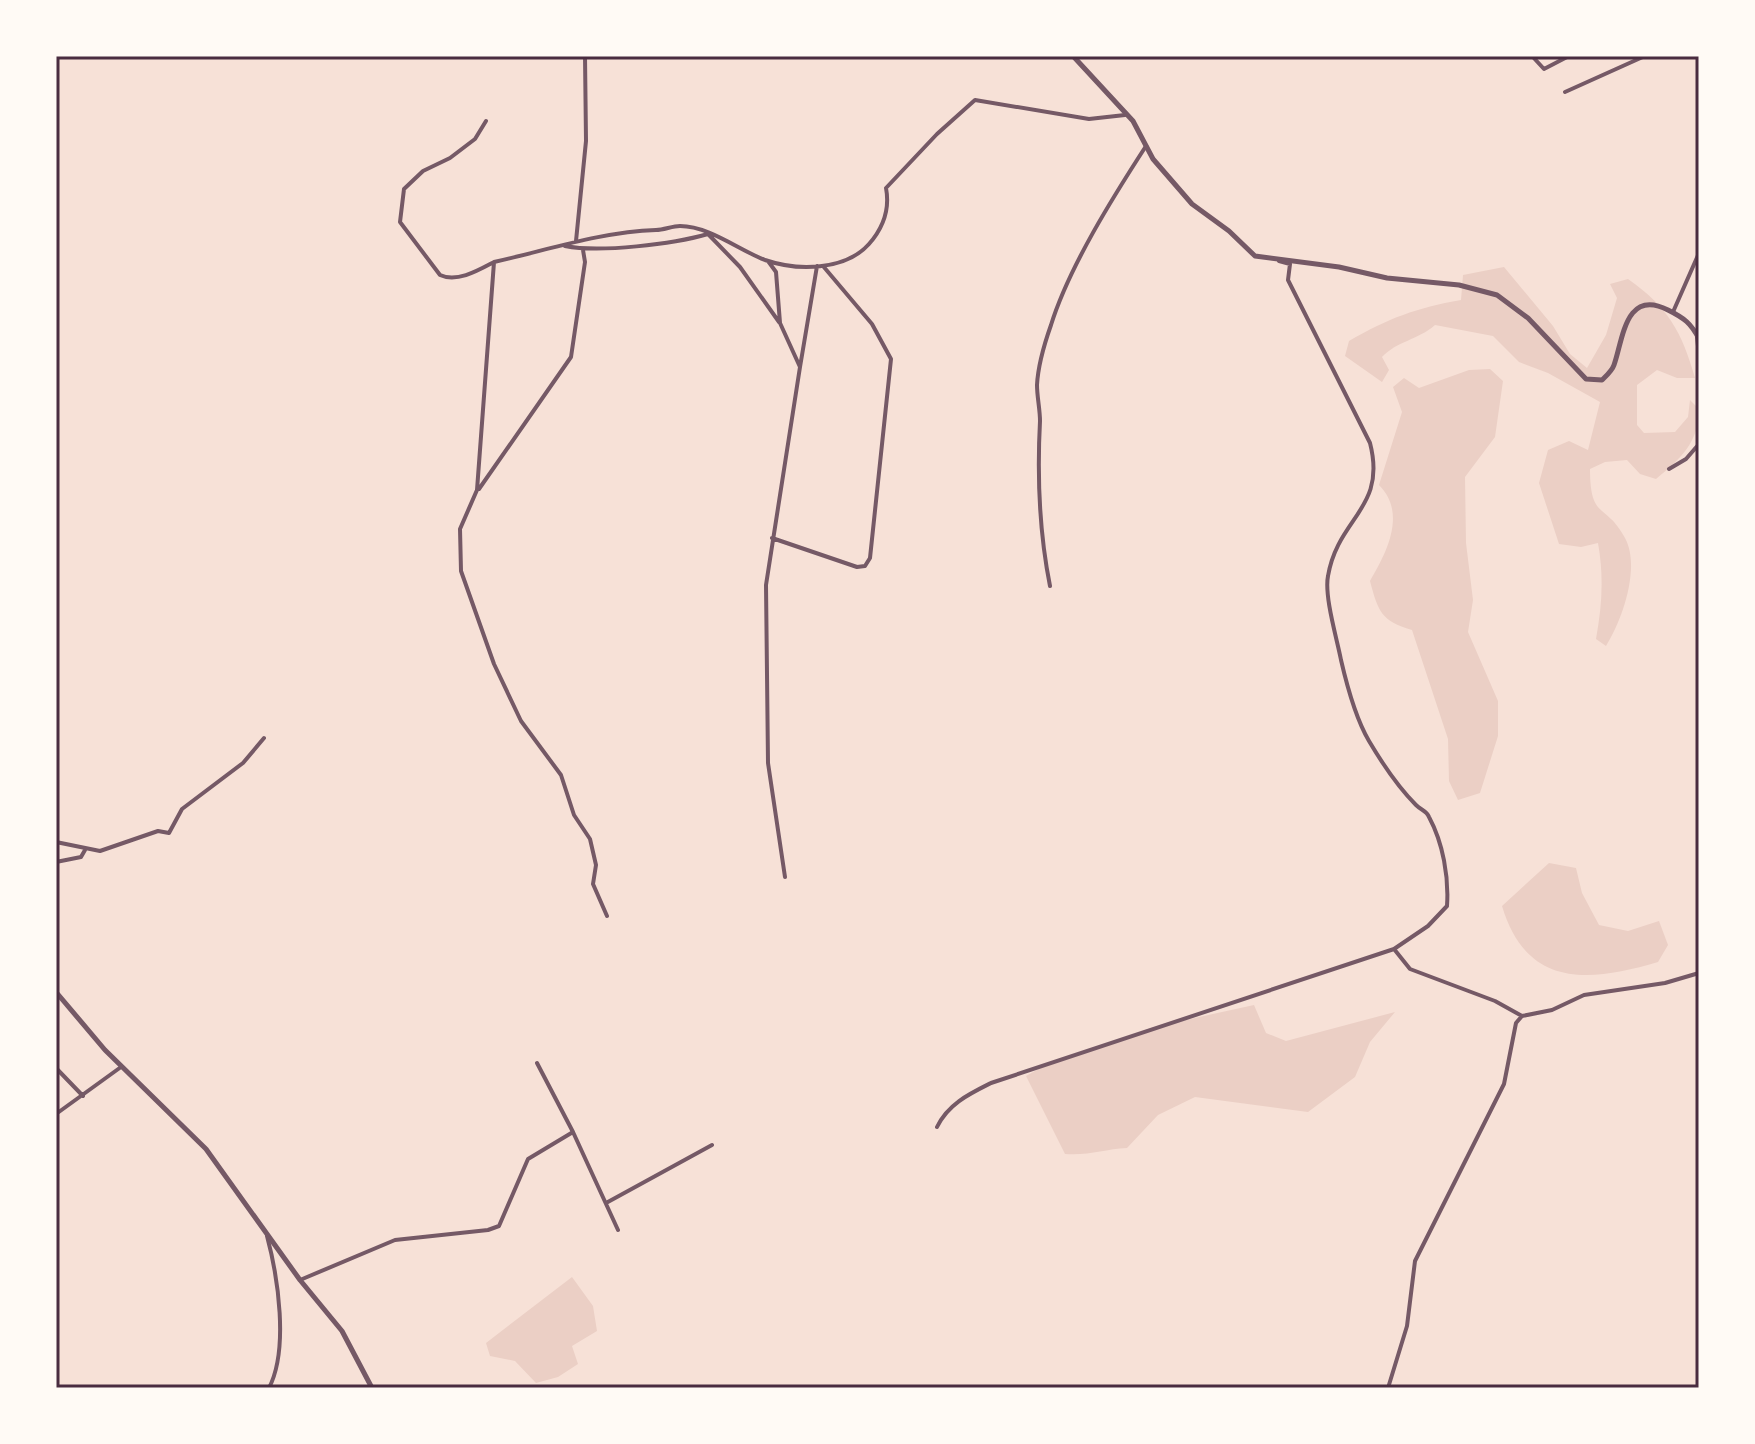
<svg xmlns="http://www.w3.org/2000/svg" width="1755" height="1444" font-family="'PT Sans',sans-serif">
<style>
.green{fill:#ebcfc5}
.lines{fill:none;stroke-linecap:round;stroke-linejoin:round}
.minor{stroke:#755966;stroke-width:4}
.tertiary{stroke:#755966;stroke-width:5}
.neatline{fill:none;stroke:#4a2c40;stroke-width:3}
</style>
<rect width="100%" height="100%" fill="#f7e1d7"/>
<path class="green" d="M1504,267L1553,326L1570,354L1587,368L1606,335L1617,298L1610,284L1628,279C1668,307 1682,332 1695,378H1677L1657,370L1637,385V425L1644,433L1675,432L1688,417L1690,400L1699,409C1699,443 1680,459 1656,479L1640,474L1627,460L1605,462L1590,469C1590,521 1606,502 1625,538C1641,567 1622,621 1606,646L1596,639C1602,606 1604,577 1598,543L1581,547L1559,544L1539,483L1548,450L1569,441L1588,450L1600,402L1548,373L1519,362L1493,336L1435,325C1418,340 1397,341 1382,357L1389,370L1382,382L1345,356L1349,341C1389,318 1416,308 1461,300L1463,275Z
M1490,369L1503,381L1495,437L1465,477L1466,543L1473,600L1468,632L1498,701V736L1480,793L1458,800L1449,781L1448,739L1412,630C1381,621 1378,611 1370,581C1387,552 1407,513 1379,485L1402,412L1393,387L1404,378L1419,388L1469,370Z
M1549,863L1576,868L1582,893L1599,925L1628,931L1659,921L1668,945L1658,962C1590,982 1527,989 1502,906Z
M1254,1005L1266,1033L1286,1041L1395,1012L1370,1042L1355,1077L1308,1112L1195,1097L1158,1115L1127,1148C1105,1149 1088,1156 1065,1154L1026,1076L1044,1066L1181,1021Z
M572,1277L593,1306L597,1331L572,1346L578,1364L558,1377L536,1383L515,1361L490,1356L486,1343Z"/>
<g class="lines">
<path class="minor" d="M1532,56L1544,69L1569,56
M1565,92L1645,56
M486,121L475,139L450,158L423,171L404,189L400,222L440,275C457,283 479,270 494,262
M576,241L586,141L585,56
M565,246C600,253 673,244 708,234L740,267L779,322
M768,261L776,272L780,323L800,367L766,585L768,763L785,877
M1673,312L1699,253
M1697,337L1699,355
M800,367L817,266
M1669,469L1686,459L1699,444
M479,489L571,357L585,262L583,250
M772,538L857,567L865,566L870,558L891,359L872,324L823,266
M1050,586C1039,531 1037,478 1040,421C1040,409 1037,397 1037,385C1038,366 1045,342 1051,325C1069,267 1113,197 1146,146
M56,842L100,851L158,831L169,833L182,809L243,763L264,738
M56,862L81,857L85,850
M607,916L593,884L596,865L590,839L574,815L561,775L521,721L494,664L461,571L460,529L477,490L494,262C548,250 600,232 656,230C664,230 672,226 680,226C709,226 739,250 765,260C797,271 845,271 869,244C883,228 890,209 886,188L937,134L975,100L1089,119L1125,115
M1394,949L1410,969L1495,1001L1522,1016
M56,1068L83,1096
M56,1114L121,1067
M937,1127C948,1104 969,1094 991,1083L1394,949L1428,926L1447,906C1449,877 1443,843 1429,817C1427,811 1421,810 1416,805C1398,787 1382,763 1369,741C1356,719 1347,686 1341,660C1337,639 1324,596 1328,576C1338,517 1387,509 1370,443L1288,280L1290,264L1279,261
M573,1132L618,1230
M606,1203L712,1145
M267,1236C278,1277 289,1349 269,1388
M300,1280L395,1240L488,1230L499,1226L528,1159L573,1132L537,1063
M1388,1388L1407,1326L1415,1261L1504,1084L1516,1023L1522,1016L1552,1010L1584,995L1665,983L1699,973"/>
<path class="tertiary" d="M1073,56L1133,121L1153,159L1192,204L1229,231L1255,256L1339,267L1387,278L1459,285L1497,295L1528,318L1586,379L1602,380C1606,376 1612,371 1614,365C1623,340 1625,288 1668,310C1684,318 1691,323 1699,339
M56,992L105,1050L206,1149L300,1280L342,1331L372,1388"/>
</g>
<rect width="1755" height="1444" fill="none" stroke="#fffaf5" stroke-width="116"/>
<rect x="58" y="58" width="1639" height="1328" class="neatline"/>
</svg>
